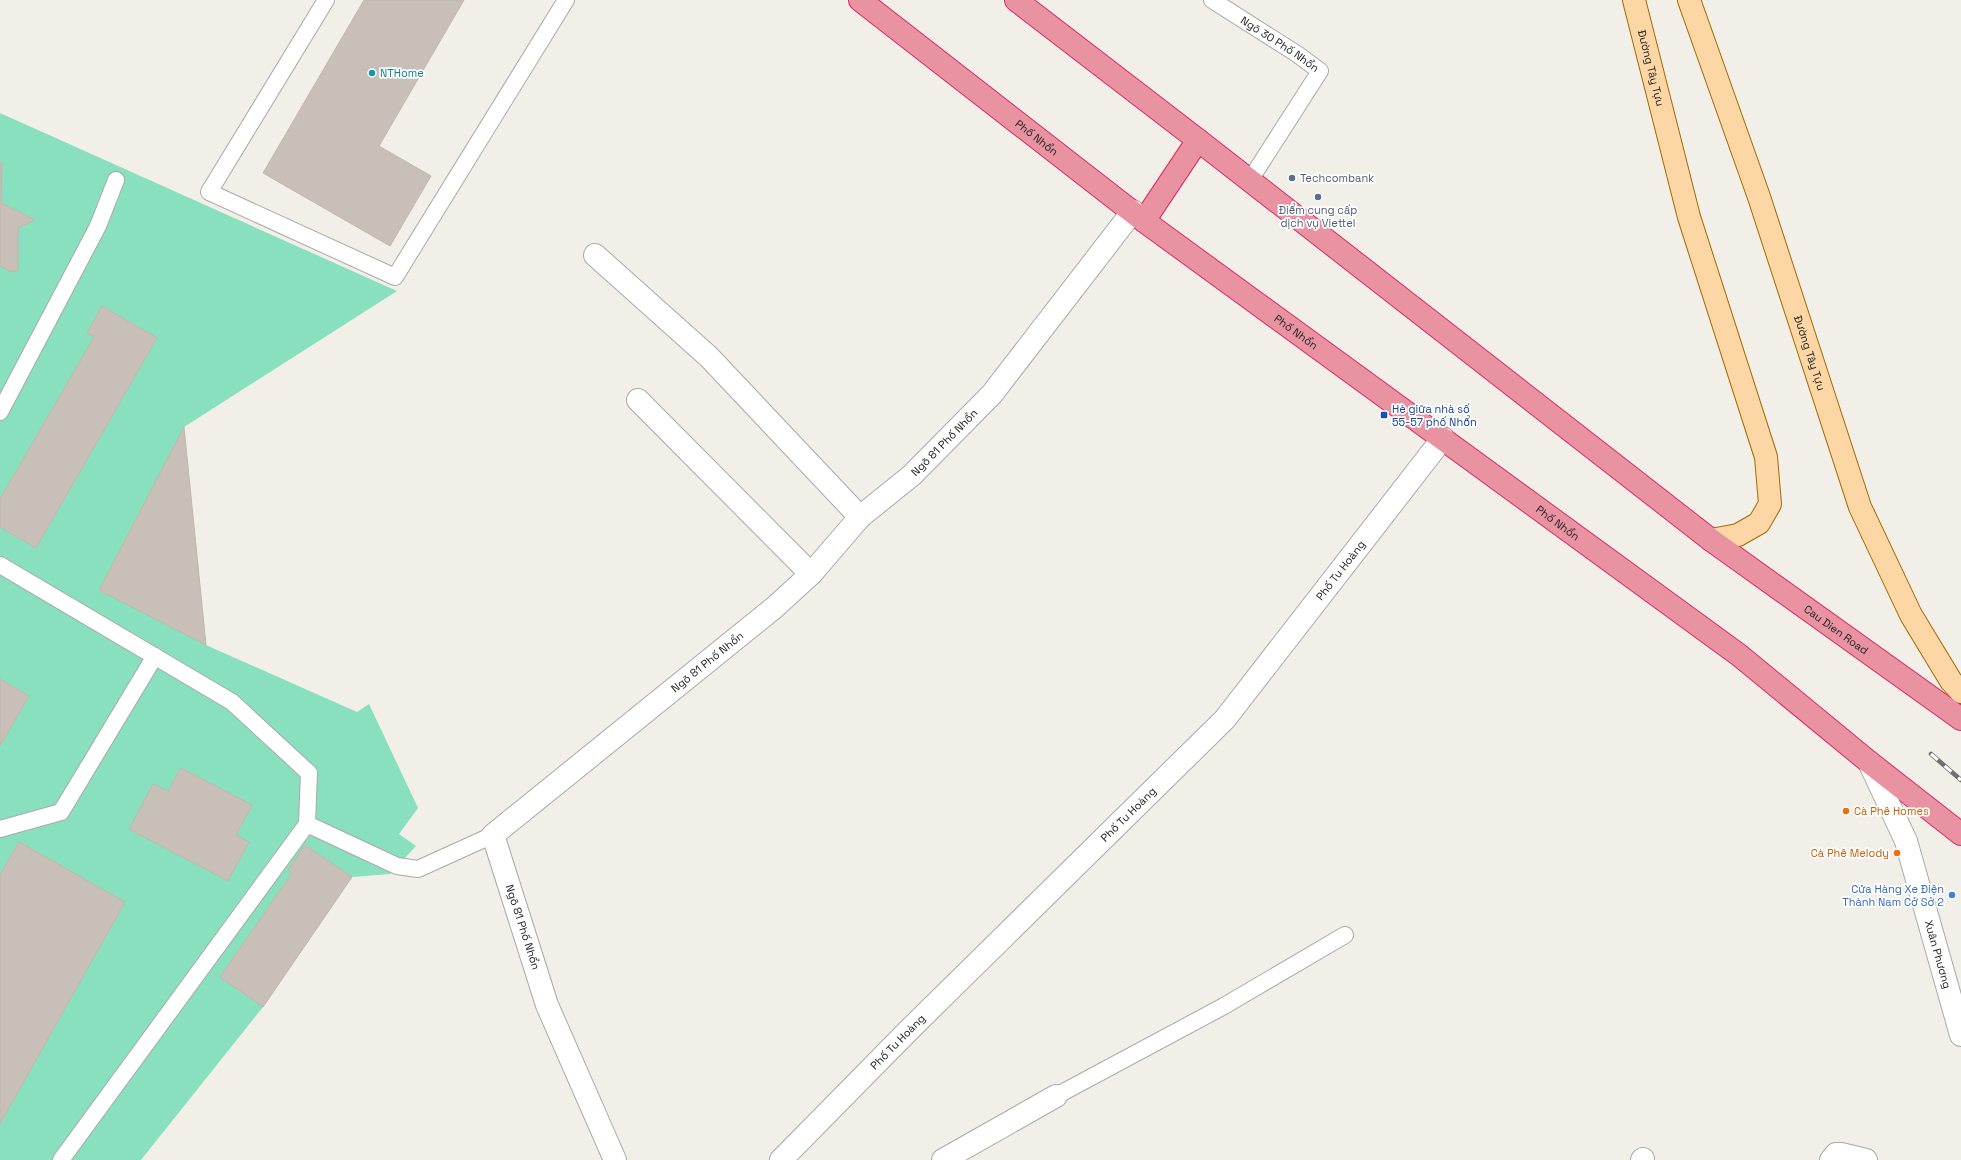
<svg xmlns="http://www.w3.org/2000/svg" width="1961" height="1160" font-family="'Space Grotesk',sans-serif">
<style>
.pitch{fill:#88e0be}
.building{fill:#c7bfb8;stroke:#c4b6ab}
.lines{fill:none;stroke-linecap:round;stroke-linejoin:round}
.lane-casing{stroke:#a9a9a9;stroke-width:18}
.street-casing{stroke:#a9a9a9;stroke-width:24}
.primary-casing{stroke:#a06b00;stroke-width:24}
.highway-casing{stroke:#dc2a67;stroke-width:24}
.lane{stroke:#fff;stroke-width:16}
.street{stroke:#fff;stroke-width:22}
.primary{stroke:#fcd6a4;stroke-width:22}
.highway{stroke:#e892a2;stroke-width:22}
.rail-casing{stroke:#707070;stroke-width:4.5}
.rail{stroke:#fff;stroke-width:3;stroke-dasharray:9;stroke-linecap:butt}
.culture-dot{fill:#0f9aa8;stroke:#fff;stroke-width:1.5}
.service-dot{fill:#5c6f8a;stroke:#fff;stroke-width:1.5}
.transit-dot{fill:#1a4fb4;stroke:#fff;stroke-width:1.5}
.food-dot{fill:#e8710a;stroke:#fff;stroke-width:1.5}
.shop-dot{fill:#3f7fe0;stroke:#fff;stroke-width:1.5}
.labels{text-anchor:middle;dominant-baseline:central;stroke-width:3.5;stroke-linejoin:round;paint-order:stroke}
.street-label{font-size:11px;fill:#222;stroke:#fff}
.culture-label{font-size:11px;fill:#0d838f;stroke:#fff;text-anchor:start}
.service-label{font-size:11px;fill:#4e5e75;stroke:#fff;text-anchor:start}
.transit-label{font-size:11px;fill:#164399;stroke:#fff;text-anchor:start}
.food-label{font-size:11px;fill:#c56008;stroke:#fff;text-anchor:start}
.shop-label{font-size:11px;fill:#366cbe;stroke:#fff;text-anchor:end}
</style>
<rect width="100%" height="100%" fill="#f2efe9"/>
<path class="pitch" d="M0,113L397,291L184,427L206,645L357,712L369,704L418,808L399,834L416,846L390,874L352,877L263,1007L141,1160H0Z"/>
<path class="building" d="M364,0H464L379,146L431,176L390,246L263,173Z
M0,163H2L1,203L35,220L18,228V270L11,272L0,266Z
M102,306L157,338L36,548L0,527V499L94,337L87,333Z
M184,427L206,645L99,590Z
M0,679L29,696L0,746Z
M181,768L252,805L236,835L249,842L228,881L129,829L153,784L168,791Z
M19,842L125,902L0,1124V875Z
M305,845L352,877L263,1007L220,977L292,873L288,870Z"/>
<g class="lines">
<g class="lane-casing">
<g id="lane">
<path d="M326,0L209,192L395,277L566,0"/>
<path id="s1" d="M1212,0L1297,54L1320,71L1250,180"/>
<path d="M0,412L98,226L116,180"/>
<path d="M0,565L232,702L309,773L307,824L397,866L418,869L493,835"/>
<path d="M0,829L61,812L155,656"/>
<path d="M1056,1096L1224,1006L1345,935"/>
<path d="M61,1160L307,824"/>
</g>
</g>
<g class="street-casing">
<g id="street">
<path d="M595,255L709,357L860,517"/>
<path d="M638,400L811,574"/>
<path id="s2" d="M1869,762L1906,841L1961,1035"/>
<path id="s3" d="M615,1160L547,1005L493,835L775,607L811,574L860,517L912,475L992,394L1133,211"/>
<path id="s4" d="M781,1160L911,1028L1225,719L1443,438"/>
<path d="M943,1160L1056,1096"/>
<path d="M1642,1160L1643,1159"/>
<path d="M1831,1160L1836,1154H1841L1866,1160"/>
</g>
</g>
<g class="primary-casing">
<g id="primary">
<path id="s5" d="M1634,0L1689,217L1766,457L1770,504L1759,523L1738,535L1711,540"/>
<path id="s6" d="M1689,0L1759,197L1860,507L1911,615L1951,681L1961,692"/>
</g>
</g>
<g class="highway-casing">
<g id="highway">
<path id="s7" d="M860,0L1144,221L1739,655L1869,762L1961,834"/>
<path id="s8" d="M1016,0L1198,140L1711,540L1961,719"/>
<path d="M1144,221L1198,140"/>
</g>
</g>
<use href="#lane" class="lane"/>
<use href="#street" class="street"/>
<use href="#primary" class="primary"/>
<use href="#highway" class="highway"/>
<g class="rail-casing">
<path id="rail" d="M1931,754L1961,780"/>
</g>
<use href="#rail" class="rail"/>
</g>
<circle class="culture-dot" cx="372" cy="73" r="4"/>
<g class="service-dot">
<circle cx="1292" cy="178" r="4"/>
<circle cx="1318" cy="197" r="4"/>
</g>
<rect class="transit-dot" x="1380" y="411" width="8" height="8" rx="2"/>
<g class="food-dot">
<circle cx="1846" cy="811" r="4"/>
<circle cx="1897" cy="853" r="4"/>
</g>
<circle class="shop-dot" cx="1952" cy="895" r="4"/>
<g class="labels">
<g class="street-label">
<text stroke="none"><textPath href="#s1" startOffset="81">Ngõ 30 Phố Nhổn</textPath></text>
<text stroke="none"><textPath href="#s5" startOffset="70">Đường Tây Tựu</textPath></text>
<text stroke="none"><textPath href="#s7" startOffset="224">Phố Nhổn</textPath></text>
<text stroke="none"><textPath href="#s7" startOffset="548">Phố Nhổn</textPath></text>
<text stroke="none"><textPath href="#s6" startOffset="373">Đường Tây Tựu</textPath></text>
<text stroke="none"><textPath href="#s3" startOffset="947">Ngõ 81 Phố Nhổn</textPath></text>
<text stroke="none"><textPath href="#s7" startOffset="872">Phố Nhổn</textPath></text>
<text stroke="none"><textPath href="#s4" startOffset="814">Phố Tu Hoàng</textPath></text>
<text stroke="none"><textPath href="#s8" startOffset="1034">Cau Dien Road</textPath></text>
<text stroke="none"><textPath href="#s3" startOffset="623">Ngõ 81 Phố Nhổn</textPath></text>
<text stroke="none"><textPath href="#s4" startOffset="490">Phố Tu Hoàng</textPath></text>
<text transform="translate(523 927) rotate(72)">Ngõ 81 Phố Nhổn</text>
<text stroke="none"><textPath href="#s2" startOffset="205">Xuân Phương</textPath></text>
<text stroke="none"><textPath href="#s4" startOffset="166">Phố Tu Hoàng</textPath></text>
</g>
<g class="culture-label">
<text x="380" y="73">NTHome</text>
</g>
<g class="service-label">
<text x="1300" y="178">Techcombank</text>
<text x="1318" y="210" text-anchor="middle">Điểm cung cấp<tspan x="1318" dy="13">dịch vụ Viettel</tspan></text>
</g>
<g class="transit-label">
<text x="1392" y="409">Hè giữa nhà số<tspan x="1392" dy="13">55-57 phố Nhổn</tspan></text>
</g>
<g class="food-label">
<text x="1854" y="811">Cà Phê Homes</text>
<text x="1889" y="853" text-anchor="end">Cà Phê Melody</text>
</g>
<g class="shop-label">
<text x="1944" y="889">Cửa Hàng Xe Điện<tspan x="1944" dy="13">Thành Nam Cở Sở 2</tspan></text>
</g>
</g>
</svg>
